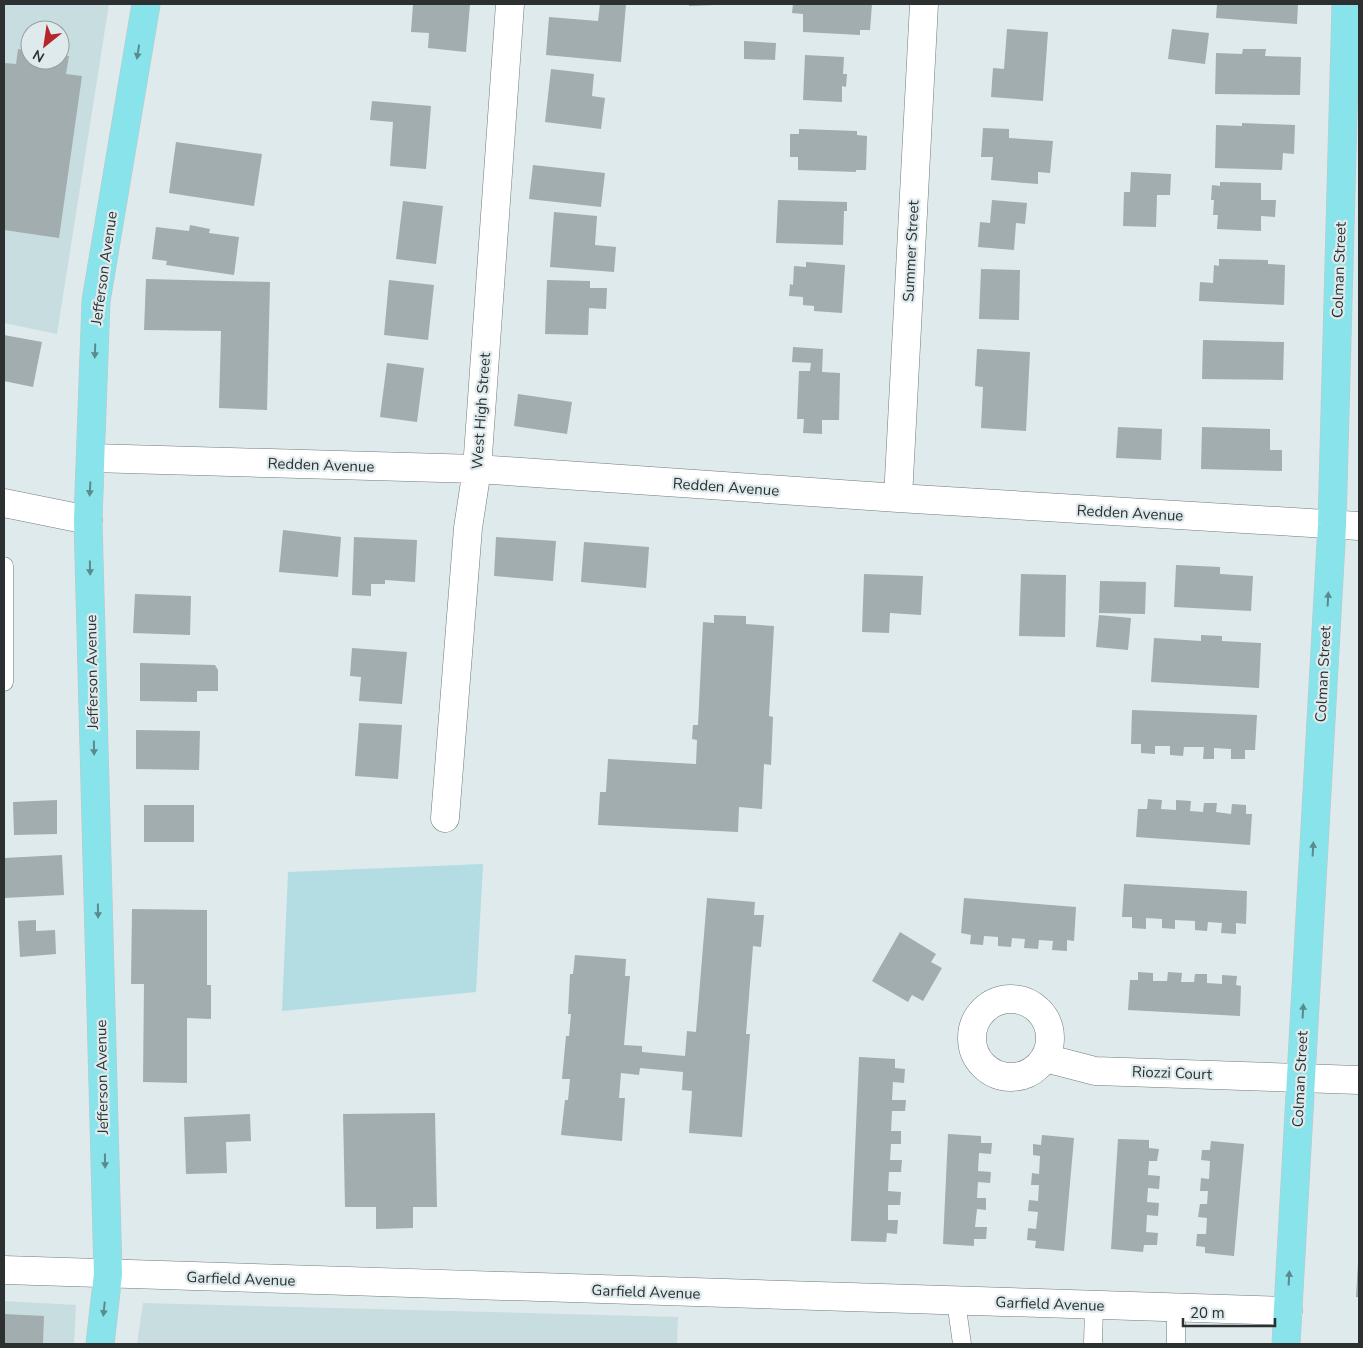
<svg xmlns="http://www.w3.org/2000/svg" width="1363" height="1348" font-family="'Nunito Sans',sans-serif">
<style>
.built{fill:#c8dde0;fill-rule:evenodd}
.green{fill:#b3dde2}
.building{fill:#a1adae}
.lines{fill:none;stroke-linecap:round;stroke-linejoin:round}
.lane-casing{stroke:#707b7c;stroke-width:19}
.street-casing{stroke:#707b7c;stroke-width:29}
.primary-casing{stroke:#c4c5c5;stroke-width:29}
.lane{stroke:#fff;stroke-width:18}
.street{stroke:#fff;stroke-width:28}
.primary{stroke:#89e3eb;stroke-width:28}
.oneway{fill:#5a8a8e}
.labels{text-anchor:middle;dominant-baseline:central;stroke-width:4.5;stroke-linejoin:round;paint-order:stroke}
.street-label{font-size:15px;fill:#2c3031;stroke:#deeaec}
</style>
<rect width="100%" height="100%" fill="#deeaec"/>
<path class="built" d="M4,4H109L57,334L4,323ZM30,30H60V60H30Z
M4,1301L76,1305L74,1344H4Z
M143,1303L678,1317L677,1344H137Z"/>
<path class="green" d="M483,864L476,992L282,1011L288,872Z"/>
<path class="building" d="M413,4H470L466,52L428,48L429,33L411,32Z
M600,4H626L621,62L546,55L549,17L598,21Z
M689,4H715V5L689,6Z
M793,4H872L870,30H860V35L803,32V14L792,13Z
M1217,4H1298L1297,24L1216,18Z
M1007,29L1048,32L1043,101L991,97L993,68L1004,69Z
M1172,29L1209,33L1205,64L1168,59Z
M744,41L776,43L775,60L744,59Z
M18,49L30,51V60H60V55L69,56L66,74L82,76L59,238L4,230V63L16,64Z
M1243,49H1266L1265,56L1301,57L1300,95L1215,94L1216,53L1242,54Z
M805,55L844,57L843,74H847L846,87L842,86V102L803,100Z
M551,69L594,74L592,96L605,98L601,129L545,122Z
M372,101L431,106L426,169L390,166L393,122L370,120Z
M1242,123L1295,125L1294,154L1283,153L1282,170L1215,168L1216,125L1242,126Z
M983,128L1009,129V138L1053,141L1050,173L1038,172V184L991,180L993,157H981Z
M799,129L857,131V135L867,136L866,170H856V172L798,170V157H790V134H799Z
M176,142L262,154L254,206L169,193Z
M533,165L605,173L601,207L529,199Z
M1131,172L1171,174L1170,195H1157L1156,227L1123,226L1124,192H1130Z
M1220,182L1261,183V200H1276L1275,217L1261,216V231L1217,229L1218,215H1213L1214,200H1211L1212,185L1220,186Z
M778,200L847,202V211H844L843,245L776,243Z
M992,200L1027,203L1025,224L1016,223L1014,250L978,247L980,222L990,223Z
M403,201L443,206L436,264L396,259Z
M554,212L597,216L595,245L616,247L614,272L550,267Z
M190,225L210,229L209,233L239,237L234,275L166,265L167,261L152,259L156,227L189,231Z
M1219,259L1268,260V264L1285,265L1284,305L1199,301L1200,282L1213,283L1214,265L1219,266Z
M806,262L845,265L842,313L814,311V306L803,305V297L789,296L790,284L793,285L794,266L806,267Z
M981,269L1020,270L1019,320L979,319Z
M146,279L270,282L267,410L219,408L221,331L144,330Z
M389,280L434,285L428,340L384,335Z
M547,280L590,281V288H607L606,309L589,308L588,335L545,334Z
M4,335L42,342L33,387L4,381Z
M1203,340L1284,342L1283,380L1202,379Z
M793,347L823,349L822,372L840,373L839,420H822V434L803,433L804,419H797L799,371H810L811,363L792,362Z
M977,349L1030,352L1026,431L981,428L983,387L975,386Z
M387,363L424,368L417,422L380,417Z
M518,394L572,402L567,434L514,426Z
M1118,427L1162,429L1161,460L1116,458Z
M1202,427L1270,429V450H1282V471L1201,469Z
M283,530L341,537L338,577L279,572Z
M354,537L417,540L415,582L385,580V584H371V596L352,595Z
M496,537L556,541L553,581L494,576Z
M584,542L649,547L646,588L581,582Z
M1176,565L1220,567V574L1253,576L1251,611L1174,607Z
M864,574L923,576L921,615L890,613L889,633L862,632Z
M1021,574L1066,575L1065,637L1019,636Z
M1100,581L1146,582L1145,614L1099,613Z
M135,594L191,596L190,635L133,633Z
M714,615L746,616V624L774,626L769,716L773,717L771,765L764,764L762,809L739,807L738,832L598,825L600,792H606L608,759L696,764L697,740L692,739L693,725H698L703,622L714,623Z
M1099,615L1131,618L1128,650L1096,647Z
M1201,635L1222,636V641L1261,643L1259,688L1151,682L1154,638L1201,641Z
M352,648L407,652L402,704L359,701L361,677L350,676Z
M140,663L215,665L218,670V691H197V702L140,701Z
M1132,710L1257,715L1255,750H1245V759H1231V749L1214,748V759H1203L1204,747H1184L1183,756L1170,755V746H1155V754L1141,753V744H1131Z
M359,723L402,725L398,779L355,776Z
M136,730L200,731L199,770L136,769Z
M1148,799L1162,800L1161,809L1176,810V800L1191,801L1190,811L1203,812L1204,803H1217L1216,812L1231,814L1232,804L1246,805V814H1252L1250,845L1136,837L1138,809H1147Z
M57,800V834L14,835L13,802Z
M144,805H194V842H144Z
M62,855L64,895L4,898V858Z
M1124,884L1247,891L1246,924L1236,923V934L1221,933L1222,923L1208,922L1207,931L1195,930V921L1175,920V929L1162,928V919L1146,918V929L1132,928V917H1122Z
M707,898L755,902L754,915H764L761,947L753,946L746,1034H750L742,1137L689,1133L692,1091L682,1090L683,1072L640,1068L639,1075L621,1073L619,1098H625L622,1141L561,1135L565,1100H568L570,1079H562L566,1036H569L571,1014H568L570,974H573L575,955L626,959L625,976H630L624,1045L642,1046V1052L685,1056L687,1031L696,1032Z
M964,898L1076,907L1074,941L1067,940V951L1052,950L1053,941L1039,940L1038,949L1024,948L1025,939L1012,938L1011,947L998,946V937L984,936L983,945L970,944L971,935L961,933Z
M132,909L207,910V985H211V1019L187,1018V1083L143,1082L144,984H131Z
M36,920V931L55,930L56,954L20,957L18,921Z
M900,932L936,954L931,962L942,968L923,1001L912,995L908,1002L872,981Z
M1138,972L1153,973V981H1167L1168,972L1182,973L1181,982H1194L1195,974H1207V983L1222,984V975L1237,976L1236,985L1241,986L1240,1016L1128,1010L1130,980H1138Z
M859,1057L895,1059V1068L905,1069L904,1083L893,1082L892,1100H906L905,1111H892L891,1131H901V1144H891L890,1160H902L901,1172H889L888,1191L901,1192L900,1205H888V1220H898L897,1234L887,1233L886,1242L851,1241Z
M435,1113L437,1207H413V1228L376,1229V1207H345L343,1114Z
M250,1114L251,1141L226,1142L227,1173L186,1174L184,1117Z
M948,1134L981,1136V1143H992L991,1154L979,1153L978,1171L991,1172L990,1183L978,1182L977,1198H986V1210L977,1209L975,1227H987L986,1239H974V1246L943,1244Z
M1042,1135L1074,1138L1064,1251L1035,1248L1036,1241L1027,1240L1028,1228L1036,1229L1038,1212L1028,1211L1029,1200L1038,1201L1039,1185H1031L1032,1173L1039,1174L1040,1156L1033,1155V1144L1041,1145Z
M1118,1139L1149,1140V1148L1159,1149L1157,1161H1149L1148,1175L1160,1176L1159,1189L1148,1188L1147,1202L1159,1203L1158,1216L1147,1215L1146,1232L1158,1233L1157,1245H1144L1143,1252L1111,1249Z
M1211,1141L1244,1144L1234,1256L1205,1253V1247L1196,1246L1197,1234H1206L1207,1218L1198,1217L1200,1204H1207L1208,1191H1200L1201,1178L1209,1179L1210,1161L1201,1160L1202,1150H1210Z
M1358,1263H1359V1297H1356Z
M4,1314L44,1316L43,1344H4Z"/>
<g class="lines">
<g class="lane-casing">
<path id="lane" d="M4,566V682
M956,1301L962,1344
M1093,1344L1094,1306
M1176,1344V1308"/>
</g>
<g class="street-casing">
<path id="street" d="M92,458L477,469L898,498L1359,526
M898,498L924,4
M4,503L88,520
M445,818L468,528L477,469L510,4
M972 1038a39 39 0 1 1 78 0a39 39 0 1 1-78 0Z
M1045,1058L1095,1071L1359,1080
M4,1270L1288,1311"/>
</g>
<g class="primary-casing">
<path id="primary" d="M100,1344L108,1274L88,520L96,301L146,4
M1286,1344L1332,525L1346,4"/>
</g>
<use href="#lane" class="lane"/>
<use href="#street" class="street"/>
<use href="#primary" class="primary"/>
</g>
<defs><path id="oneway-solid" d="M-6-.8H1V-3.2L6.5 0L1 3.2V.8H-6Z" transform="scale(1.25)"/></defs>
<g class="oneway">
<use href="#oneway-solid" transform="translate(138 52) rotate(99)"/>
<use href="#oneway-solid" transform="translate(95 351) rotate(92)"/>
<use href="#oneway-solid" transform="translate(90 489) rotate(93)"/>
<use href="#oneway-solid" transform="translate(90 568) rotate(89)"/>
<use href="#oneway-solid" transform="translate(1328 599) rotate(-87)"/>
<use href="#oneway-solid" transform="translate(94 748) rotate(89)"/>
<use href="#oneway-solid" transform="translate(1313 849) rotate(-87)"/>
<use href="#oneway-solid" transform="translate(98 911) rotate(89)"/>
<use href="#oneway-solid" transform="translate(1303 1011) rotate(-87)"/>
<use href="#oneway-solid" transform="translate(105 1161) rotate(89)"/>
<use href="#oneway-solid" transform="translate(1289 1278) rotate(-87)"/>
<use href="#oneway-solid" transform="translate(104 1309) rotate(96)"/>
</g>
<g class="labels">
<g class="street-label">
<text transform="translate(911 251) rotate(-87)">Summer Street</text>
<text transform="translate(104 268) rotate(-82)">Jefferson Avenue</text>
<text transform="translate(1339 270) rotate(-88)">Colman Street</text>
<text transform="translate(481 411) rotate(-86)">West High Street</text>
<text transform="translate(321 465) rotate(2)">Redden Avenue</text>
<text transform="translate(726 487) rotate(4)">Redden Avenue</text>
<text transform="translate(1130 513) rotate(3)">Redden Avenue</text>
<text transform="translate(92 672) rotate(-91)">Jefferson Avenue</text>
<text transform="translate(1323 674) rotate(-87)">Colman Street</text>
<text transform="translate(1172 1073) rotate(2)">Riozzi Court</text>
<text transform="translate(102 1077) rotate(-91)">Jefferson Avenue</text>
<text transform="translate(1300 1079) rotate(-87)">Colman Street</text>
<text transform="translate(241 1279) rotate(2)">Garfield Avenue</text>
<text transform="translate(646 1292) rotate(2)">Garfield Avenue</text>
<text transform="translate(1050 1304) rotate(2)">Garfield Avenue</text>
</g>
</g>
<rect width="1363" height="1348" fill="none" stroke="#2c3031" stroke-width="10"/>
<g transform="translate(45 45) rotate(210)"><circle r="24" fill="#deeaec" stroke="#97a0a1"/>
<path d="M0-4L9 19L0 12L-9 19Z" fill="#b6252b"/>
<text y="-8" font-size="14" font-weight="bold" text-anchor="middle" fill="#2c3031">N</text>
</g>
<path d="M1183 1318v8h92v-8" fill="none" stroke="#2c3031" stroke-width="2.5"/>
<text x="1190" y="1318" font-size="15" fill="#2c3031" stroke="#deeaec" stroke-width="4" paint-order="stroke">20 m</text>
</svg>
